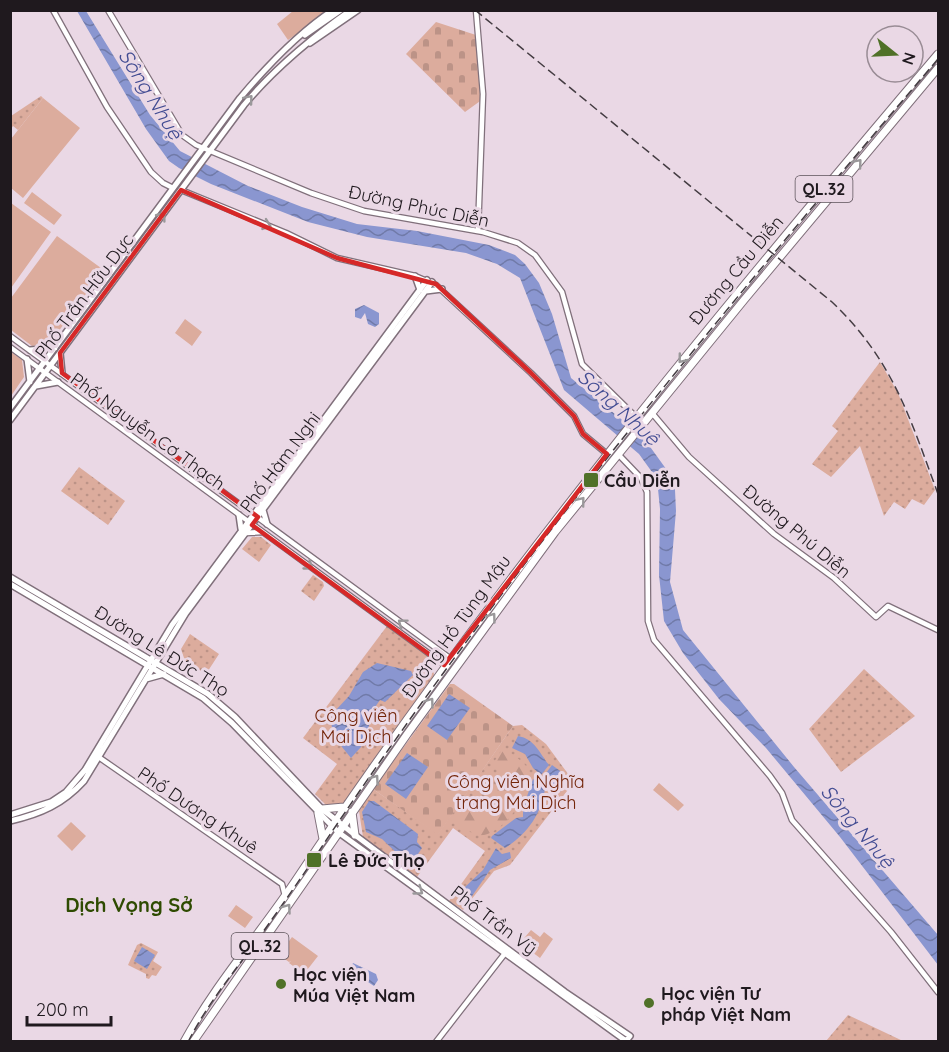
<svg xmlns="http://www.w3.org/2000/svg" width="949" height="1052" font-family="Quicksand,sans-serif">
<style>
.grass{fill:url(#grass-dots)}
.forest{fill:url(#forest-firs)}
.cemetery{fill:url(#cemetery-stones)}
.garden{fill:#dcac9d}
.water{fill:url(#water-waves)}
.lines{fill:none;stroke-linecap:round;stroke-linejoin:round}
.tertiary-casing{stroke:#80707b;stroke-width:7}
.secondary-casing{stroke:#80707b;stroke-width:8}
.trunk-casing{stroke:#80707b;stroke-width:9}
.tertiary{stroke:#fff;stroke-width:4.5}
.secondary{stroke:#fff;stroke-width:5}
.trunk{stroke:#fff;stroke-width:7}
.rail{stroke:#443c42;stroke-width:1.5;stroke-dasharray:9 4.5;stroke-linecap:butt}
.oneway{stroke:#9a989a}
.marked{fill:none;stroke:#d62828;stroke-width:4.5;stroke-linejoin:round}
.poi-dot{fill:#507128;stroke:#ead8e5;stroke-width:2}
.labels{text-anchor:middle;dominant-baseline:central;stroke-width:6;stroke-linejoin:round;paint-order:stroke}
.shield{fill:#ead8e5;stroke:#5c525a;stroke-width:1.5}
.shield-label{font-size:16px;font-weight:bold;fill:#1f191e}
.street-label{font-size:18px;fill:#1f191e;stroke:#ead8e5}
.poi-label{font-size:18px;font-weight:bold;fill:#1f191e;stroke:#ead8e5;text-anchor:start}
.park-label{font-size:18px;fill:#742509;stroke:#ead8e5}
.water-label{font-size:20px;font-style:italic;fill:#414b92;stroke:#ead8e5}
.neighbourhood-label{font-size:20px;font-weight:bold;fill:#2e4b01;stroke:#ead8e5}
</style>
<defs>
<pattern id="grass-dots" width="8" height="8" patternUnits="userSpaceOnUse" patternTransform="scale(1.5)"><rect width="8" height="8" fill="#dcac9d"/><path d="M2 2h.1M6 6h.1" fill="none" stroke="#bc9387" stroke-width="1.8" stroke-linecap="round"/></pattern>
<pattern id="forest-firs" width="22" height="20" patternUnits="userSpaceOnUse" patternTransform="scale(1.5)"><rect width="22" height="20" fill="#dcac9d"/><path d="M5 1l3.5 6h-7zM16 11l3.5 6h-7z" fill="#bc9387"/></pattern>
<pattern id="cemetery-stones" width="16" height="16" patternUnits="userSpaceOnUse" patternTransform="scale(1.5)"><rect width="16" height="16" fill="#dcac9d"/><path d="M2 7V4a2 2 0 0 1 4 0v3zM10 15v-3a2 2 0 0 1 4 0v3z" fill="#bc9387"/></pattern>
<pattern id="water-waves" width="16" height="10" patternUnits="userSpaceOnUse" patternTransform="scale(1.5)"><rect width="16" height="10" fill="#8a96d0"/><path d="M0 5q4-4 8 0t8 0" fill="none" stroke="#707aa8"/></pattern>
</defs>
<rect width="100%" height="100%" fill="#ead8e5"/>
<path class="grass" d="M41,96L43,98L18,130L13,126L11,129V116Z
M880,362L898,393L935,490L924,505L912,499L905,509L894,502L884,516L860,446L831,477L812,464L838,431L832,426Z
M79,467L125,501L108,525L61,491Z
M252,537H261L271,545L259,562L242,549Z
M313,575L323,582L324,586L314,601L301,591Z
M387,626L433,659L434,677L342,806L328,807L315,794L337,764L303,738Z
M190,634L219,654L206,674L185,661L181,649Z
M864,669L915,716L841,772L809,729Z
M522,725L546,744L574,782L510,865L494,871L463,910L449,901L485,851L453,828L417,877L363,837L359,811L373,789L438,834L513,726Z
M141,943L158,952L153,961L162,967L156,976L152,975L149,979L146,978V974L128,965L137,945Z
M848,1015L903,1041H826Z"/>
<path class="forest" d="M503,748C510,753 521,759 526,766C540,786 501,839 478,835C470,833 461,824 454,819L463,806C485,804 507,786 494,762Z"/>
<path class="cemetery" d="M436,22L479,36L483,99L465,112L406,54Z
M450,684H454L513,726L438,835L373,789Z"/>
<path class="garden" d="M293,11H329L288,40L277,24Z
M43,98L80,128L23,198L11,188V139Z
M32,192L62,215L54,225L24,203Z
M11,203L51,232L11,288Z
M57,236L101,268L102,272L50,343L32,346L11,330V298Z
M185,319L202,332L192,346L175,333Z
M11,352L22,360L24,377L11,396Z
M659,783L684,805L678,811L653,790Z
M71,822L86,836L72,851L57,836Z
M236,905L253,917L245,928L228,916Z
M531,930L540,937L544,932L553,939L540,958L520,943Z
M292,937L318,956L304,974L289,963L291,961L289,962L279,955Z"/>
<path class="water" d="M77,11H86L150,115L180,151L248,186L302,207L357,224L417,231L489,245L515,255L525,264L539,283L552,314L571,378L643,437L669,473L675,490L676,511L670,582L683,630L794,767L938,935V965L840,837L766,748L719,699L683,653L664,621L659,575L660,509L657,479L639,454L564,390L520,278L497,264L466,253L367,237L308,222L211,184L179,168L169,161L146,129Z
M364,305L379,313V324L375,327L368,324L365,313L361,319L355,317V309Z
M377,663L411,671L413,675L385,702L380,700L366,720L370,723L361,747L351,758L333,736L331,720L334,712L349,696L363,672Z
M449,694L470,708L447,740L427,726Z
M518,736C535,739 540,754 549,765L541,775L533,768L525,754L512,748Z
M407,753L428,767L406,799L385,784Z
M552,765L563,773L564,784L560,792L554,791L552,781L543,777Z
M533,779L545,789C541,815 527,834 505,848L491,838L492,836L516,818L523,817V808Z
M369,801H374L418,834L417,842L422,848L412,863L405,861L382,839L366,832L362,812Z
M496,848L502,854L510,852L511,858L490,870L470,899L465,901L460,896L465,887L483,870Z
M142,947L155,955L147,969L134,961Z
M353,963L376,974L378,980L374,986L350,970Z"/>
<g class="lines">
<g class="tertiary-casing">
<path id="tertiary" d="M53,10L107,107L151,172L163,183L173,188
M108,10L182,135L196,145L311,193L364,211L483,232L518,243L535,255L562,292L582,364L636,417
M476,10L483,94L478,231
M181,190L286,233L337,258L415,276L436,285L531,373L574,416L583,434L607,454
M10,336L451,659
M10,347L446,666
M652,413L689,457L774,534L834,578L876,617L888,606L938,630
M618,454L641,478L647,492L648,621L654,640L770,776L782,793L792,820L891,932L938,992
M246,533L262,532
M100,758L282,884L285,896
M436,1042L506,952"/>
</g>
<g class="secondary-casing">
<path id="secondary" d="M305,35L341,10
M310,43L358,10
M415,276L420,290
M426,291L442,289
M30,350L55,348
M60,353L62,373
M27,359L30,382
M36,386L58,382
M10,408L240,98C267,66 298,33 333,10
M10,420L244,105C275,68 311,38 351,10
M263,510L267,524
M239,515L241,529
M10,577L208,694L235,717L322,809L355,835L565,992L630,1036L626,1041L338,832L232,723L203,698L10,584
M146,679L164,674
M10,815L51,802L66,792L85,770L172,625L427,280
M10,821C41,814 63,804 84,781L186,613L432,282"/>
</g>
<g class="trunk-casing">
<path id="trunk" d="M322,809L344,807
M352,812L355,835
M318,813L323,839
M184,1042C216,983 261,933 298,877C491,587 713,319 938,54
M193,1042L408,733L555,532L744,300L938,68"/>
</g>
<use href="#tertiary" class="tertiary"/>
<use href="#secondary" class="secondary"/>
<use href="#trunk" class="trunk"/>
<path class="rail" d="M475,10L832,302C893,360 910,418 938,494
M188,1042C204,1010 226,982 247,954C274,917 300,880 325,842C510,566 723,311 938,59"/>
</g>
<defs><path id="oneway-chevron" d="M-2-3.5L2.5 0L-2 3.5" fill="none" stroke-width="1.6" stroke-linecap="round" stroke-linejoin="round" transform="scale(1.5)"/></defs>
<g class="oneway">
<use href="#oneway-chevron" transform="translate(249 99) rotate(-50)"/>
<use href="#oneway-chevron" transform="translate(858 163) rotate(-50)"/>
<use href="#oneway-chevron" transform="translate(162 216) rotate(-53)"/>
<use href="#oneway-chevron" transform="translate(267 225) rotate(20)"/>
<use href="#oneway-chevron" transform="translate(682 359) rotate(129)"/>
<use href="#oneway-chevron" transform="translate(581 501) rotate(-51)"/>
<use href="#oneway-chevron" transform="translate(309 566) rotate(36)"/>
<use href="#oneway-chevron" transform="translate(492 617) rotate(-54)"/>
<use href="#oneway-chevron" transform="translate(402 623) rotate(-143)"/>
<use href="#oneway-chevron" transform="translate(430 702) rotate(-54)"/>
<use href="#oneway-chevron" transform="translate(375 779) rotate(-55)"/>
<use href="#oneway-chevron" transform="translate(419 891) rotate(36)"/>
<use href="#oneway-chevron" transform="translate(287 908) rotate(-55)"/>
</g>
<path class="marked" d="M181,190L337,258L436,284L531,373L574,416L583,434L607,454L444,665L252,525L258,517L62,373L60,353Z"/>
<g class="poi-dot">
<rect x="583" y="472" width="16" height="16" rx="3"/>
<rect x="306" y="852" width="16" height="16" rx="3"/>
<circle cx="281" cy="984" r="6"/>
<circle cx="649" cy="1003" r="6"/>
</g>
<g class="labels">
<g class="shield">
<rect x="795.5" y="176" width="57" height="26" rx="4.5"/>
<rect x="231.5" y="933" width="57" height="26" rx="4.5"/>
</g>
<g class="shield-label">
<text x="824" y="189">QL.32</text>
<text x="260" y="946">QL.32</text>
</g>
<g class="street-label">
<text transform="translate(419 206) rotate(12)">Đường Phúc Diễn</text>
<text transform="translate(736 270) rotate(-50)">Đường Cầu Diễn</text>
<text transform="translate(84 296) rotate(-53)">Phố Trần Hữu Dực</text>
<text transform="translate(148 431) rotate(36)">Phố Nguyễn Cơ Thạch</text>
<text transform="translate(280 462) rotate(-53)">Phố Hàm Nghi</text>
<text transform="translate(797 531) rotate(40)">Đường Phú Diễn</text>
<text transform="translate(456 626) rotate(-54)">Đường Hồ Tùng Mậu</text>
<text transform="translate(162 651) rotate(32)">Đường Lê Đức Thọ</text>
<text transform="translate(198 810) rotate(34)">Phố Dương Khuê</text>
<text transform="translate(494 920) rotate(37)">Phố Trần Vỹ</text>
</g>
<g class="poi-label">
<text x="604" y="480">Cầu Diễn</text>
<text x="328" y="860">Lê Đức Thọ</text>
<text x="293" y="974">Học viện<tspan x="293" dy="21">Múa Việt Nam</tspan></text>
<text x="661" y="993">Học viện Tư<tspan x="661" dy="21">pháp Việt Nam</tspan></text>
</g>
<g class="park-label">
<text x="356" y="715">Công viên<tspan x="356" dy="21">Mai Dịch</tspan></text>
<text x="516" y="781">Công viên Nghĩa<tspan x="516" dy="21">trang Mai Dịch</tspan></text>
</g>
<g class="water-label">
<text transform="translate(151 94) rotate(58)">Sông Nhuệ</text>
<text transform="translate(619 407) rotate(42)">Sông Nhuệ</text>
<text transform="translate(858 826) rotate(50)">Sông Nhuệ</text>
</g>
<g class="neighbourhood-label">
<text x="129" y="904">Dịch Vọng Sở</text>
</g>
</g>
<rect width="949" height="1052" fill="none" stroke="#1f191e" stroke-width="24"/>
<g transform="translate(895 54) rotate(108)"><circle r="28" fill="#ead8e5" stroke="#998c95" stroke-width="1.5"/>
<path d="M0-4.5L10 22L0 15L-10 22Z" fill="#507128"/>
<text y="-9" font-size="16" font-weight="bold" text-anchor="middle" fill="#1f191e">N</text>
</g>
<path d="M27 1016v9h84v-9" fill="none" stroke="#1f191e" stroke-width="3"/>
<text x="36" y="1016" font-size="18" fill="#1f191e" stroke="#ead8e5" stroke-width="4.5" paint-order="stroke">200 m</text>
</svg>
